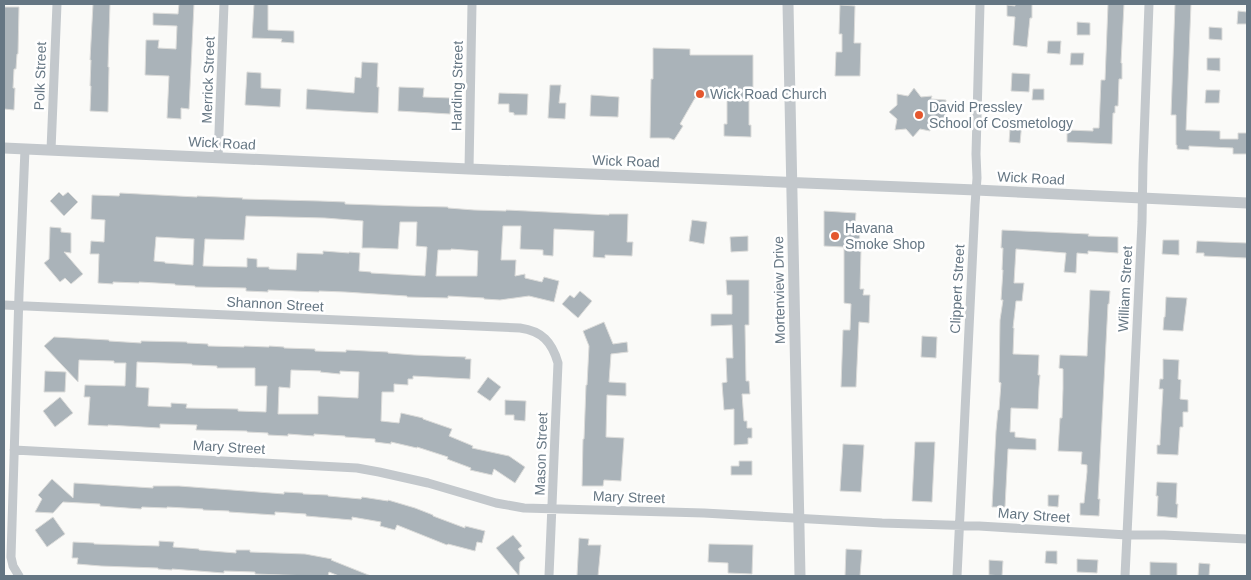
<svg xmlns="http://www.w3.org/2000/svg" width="1251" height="580" font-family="Helvetica,sans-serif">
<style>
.building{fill:#aab3b9;stroke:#dcdcda;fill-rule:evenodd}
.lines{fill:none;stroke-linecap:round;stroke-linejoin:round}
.minor{stroke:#c3c8cc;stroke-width:9}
.tertiary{stroke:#c3c8cc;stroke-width:11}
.poi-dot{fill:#e4572e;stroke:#fff;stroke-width:2}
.labels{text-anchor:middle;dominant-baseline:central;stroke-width:5;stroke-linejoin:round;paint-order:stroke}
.street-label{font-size:14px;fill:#657683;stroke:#fff}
.poi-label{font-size:14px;fill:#657683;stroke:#fff;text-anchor:start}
</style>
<rect width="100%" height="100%" fill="#fafaf8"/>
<path class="building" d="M93,4H110L108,67H109L108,112L90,111L91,86H90L91,60H90Z
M179,4H194L189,109L181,108V119L167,118L169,76L145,75L146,40H159L158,48L176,49L177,26L153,25V13L178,14Z
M254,4H268V30L294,31V43L281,42L282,39L252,38Z
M1015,4H1032V18H1030L1027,47L1013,45L1015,17L1007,16V5L1015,6Z
M1108,4H1124L1121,63H1122V79H1119L1118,106H1115V113H1113L1112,144L1067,142V130L1093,131V128H1099L1101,80H1105Z
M1175,4H1191L1186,130L1220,131V139H1238V133H1247V154H1233V148L1189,146V150L1177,149V145H1176V115H1171Z
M840,5L855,6L854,43H861L860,76H835L836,52H842V34H839Z
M4,7H19L18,54H17L16,69H14L13,88H15L14,110L4,109Z
M1238,11L1247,12V24H1237Z
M1077,22L1090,23V35H1077Z
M1209,27L1222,28V40L1209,39Z
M1048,41H1061L1060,54L1047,53Z
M653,48L690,49V55H753V90L749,91V125H751V137L724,136V124H727V98H695L680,124L683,126L674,140L669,138H650L651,79H653Z
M1071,53H1084L1083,65H1070Z
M1207,58H1220V71L1207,70Z
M362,62L378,63L377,87H379L378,113L306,109L307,89L354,93L355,77L361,78Z
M247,72L261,73V88L281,89L280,107L245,105Z
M1012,73L1030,74L1029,92L1011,91Z
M550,85H561L559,103H566L565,119L548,118Z
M399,87L424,88L423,97L451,98L450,114L398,111Z
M914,88L921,97L932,96L931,99L946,100L945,128L930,127V131L920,129L913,137L906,129L895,130L897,119L889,112L897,105V94L908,96Z
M1033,89H1044V100H1032Z
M1206,90H1220L1219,103H1205Z
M499,93L528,94L527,115H514V113L509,112V104H498Z
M591,95L619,97L618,117L590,116Z
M1007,119H1018L1017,122H1022L1020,143L1009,142L1010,129L1006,128Z
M59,192L63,196L68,192L78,202L64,216L50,201Z
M120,193L197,197V196L243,198L242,199L320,201L345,202V204L404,206L448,207V208L474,210L506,211V210L609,215V214H628L627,242H633L632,256L605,255V258L593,257L594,231L554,229L553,256L543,255V250L520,249L521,226H503L501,260H516L515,276L525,274V278L542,282L544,277L559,281L554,302L529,296L500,300L484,299V298L448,296V298L407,297V296L345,292L319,291V292L268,290V292L246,291V288L195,287V286L175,285V284L139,282V283L113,282V284L98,283L99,254H90L91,241L104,242L105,220L91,219L92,195L119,196ZM246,216L325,218L363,221L362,248H373L398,249L400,222H417L416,246L427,247L425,276L371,273V272L359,271L360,253L349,252V253L323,251V254L297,253L296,270L269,269V267H257V259L247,258V267L203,266L205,239L244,240ZM156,237L194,239L193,265L165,263V262L154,261ZM451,249L478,251L477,276H436L438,250H451Z
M824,211L856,213L855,228H860L859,251H861L860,289H864L863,295H870L869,323L859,322L856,387H841L843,330H850L851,304L844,303V247L824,246Z
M692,220L707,222L704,244L689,241Z
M50,227L61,228V232L71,233V253L64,252L83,274L71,284L65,278L60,282L44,263L49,259Z
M1002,230L1089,234L1088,236L1118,237V253L1088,251V254L1077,253L1076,273L1064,272L1066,253L1016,249L1014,283H1024L1022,301H1016L1013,328H1014L1013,354L1039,355L1038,375H1040L1039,387L1038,409L1011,408L1010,432H1015V437L1036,439V450L1008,449L1005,507H992L996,431L998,410H999L1001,383L999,382L1000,320L1003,300H1001L1003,270H1002L1003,248H1001Z
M748,236V251L731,252L730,237Z
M1163,240H1179V255L1162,254Z
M1197,241L1247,243V258L1204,256V253H1196Z
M726,280H749V325H745L746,381H749L750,394H742L744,421H747V428H752V438H748V444L734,445V409L724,410L722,383L727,382L726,358H733L732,325L711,326V314H732V295H727Z
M1090,290L1110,291L1109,304H1108L1099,480L1098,499H1100L1099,516L1080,515V503H1084L1087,472V465L1081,464L1082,452L1058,451L1060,418H1062L1063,389V369L1059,368L1060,355L1087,356Z
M580,291L592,301L578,318L562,304L570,295L574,298Z
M1166,297L1187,298L1183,331L1163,330L1164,317H1165Z
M604,322L613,344L627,342L628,352L611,354L609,382L626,383V396L607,395L606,437L624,438L621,481L604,480L603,486H582L583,439H584L586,385H587L589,346L583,331Z
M922,336L937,337L936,358L921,357Z
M54,337L109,340V341L141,343V341L187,342V343L208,344V346L244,347V346L269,347V346L284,347V348L315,349V351L346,352V350L388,352V353L414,355L466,357L465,359H471L470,379L413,376V379H408V385L394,384V392H382L381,421L399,423L401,413L423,418V419L452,429L449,436L473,446L472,448L509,456L525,467L515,483L494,469L492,475L470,470L471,468L447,459L448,457L417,447V448L391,442V444L375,442V439L345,437V436L314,434V436L288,434V436L268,435V433L247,432V431L196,430L197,425L160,424V428L108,425V426L88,425L90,397H84L85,385L125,386L126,363H114V361L79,360L78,382L44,346ZM137,362L192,364V365L217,366V368H255V386H267L266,412L238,411V409L186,408L187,404L171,403V407L148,406L149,388L136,387ZM291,370L321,371L320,372L340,374V371L359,372L358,398L318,396V414H278L279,387L290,388Z
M1163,359L1179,360L1178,379L1181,380L1180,399L1188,400V412H1183V427H1180L1178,455L1157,454V445H1160V441L1163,389H1159L1160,379H1163Z
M45,371L66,372L65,392H44Z
M488,377L501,387L490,401L477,392Z
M60,397L73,413L55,427L43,411Z
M505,400L526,401L525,421L514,420V415H505Z
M915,442H935L932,502L912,501Z
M843,444L864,445L861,492L840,491Z
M739,461H752V475H731V466H739Z
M52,479L73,498L74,483L153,488V486H179L284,494V492L303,493V494L328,495V496L361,499L362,497L388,501V500L415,508L433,515V516L465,528V526L485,531L482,543L477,542L475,551L448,544L447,545L397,525L395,530L380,526L381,522L352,517V520L306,516V514L275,512V515L229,512V511L203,510V509L167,507V508L142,507L141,509L100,506V504L63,502L53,513L35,512L42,499L38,495Z
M1157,482L1177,483L1176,504H1178L1177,518L1157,516L1158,496H1156Z
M1048,495H1059L1058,507L1048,506Z
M53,517L65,534L47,547L35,530Z
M513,535L522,546L518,549L525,558L520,562L519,576L496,548Z
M579,538L589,539L588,545H601L598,576H577Z
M159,541L174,542L173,547L199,549V550L236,553V550H250V552L305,554L332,559L331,560L371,576H339L329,572L328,576H311L255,574V572L224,571V573L172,569V570L158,569V568L101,566L77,564L78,558H72L73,542L94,543V544L159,546Z
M709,544L753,545L752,574L728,573V563L708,562Z
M846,549L862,550L860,576H845Z
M1046,551H1057V564L1045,563Z
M1077,559L1098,560L1097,573L1077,572Z
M989,560L1003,561L1002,576L989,575Z
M1150,562L1177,563V576H1150Z
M1199,563L1210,564L1209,576H1198Z"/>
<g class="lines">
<path class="minor" d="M51,150L57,4
M218,158L224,4
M469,169L472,4
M4,305L520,328C542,331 552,342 558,363L549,576
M14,450L357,468L379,472L428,483L496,503L524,508L704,513L882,523L979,526L1127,535H1164L1247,539
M19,576L13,566L11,557L19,294L25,149
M957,576L975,205L977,178L976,154L980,4
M1125,576L1142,222L1143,164L1149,4"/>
<path class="tertiary" d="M788,4L800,576
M4,148L469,169L976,190L1247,203"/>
</g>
<g class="poi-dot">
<circle cx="700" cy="94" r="5"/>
<circle cx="919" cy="115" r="5"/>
<circle cx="835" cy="236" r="5"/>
</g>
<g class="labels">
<g class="street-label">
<text transform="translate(40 76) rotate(-88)">Polk Street</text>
<text transform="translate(208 80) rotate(-88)">Merrick Street</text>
<text transform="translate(457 86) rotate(-89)">Harding Street</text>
<text transform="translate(222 143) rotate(3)">Wick Road</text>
<text transform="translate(626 161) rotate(2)">Wick Road</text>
<text transform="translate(1031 178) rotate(3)">Wick Road</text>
<text transform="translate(957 289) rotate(-87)">Clippert Street</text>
<text transform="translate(1125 289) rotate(-87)">William Street</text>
<text transform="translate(779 290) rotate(-91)">Mortenview Drive</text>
<text transform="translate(275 304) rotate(3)">Shannon Street</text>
<text transform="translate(229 447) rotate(3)">Mary Street</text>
<text transform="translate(541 454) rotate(-88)">Mason Street</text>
<text transform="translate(629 497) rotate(2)">Mary Street</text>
<text transform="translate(1034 515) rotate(4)">Mary Street</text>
</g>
<g class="poi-label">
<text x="710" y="94">Wick Road Church</text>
<text x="929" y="107">David Pressley<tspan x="929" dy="16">School of Cosmetology</tspan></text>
<text x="845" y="228">Havana<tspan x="845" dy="16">Smoke Shop</tspan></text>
</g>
</g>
<rect width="1251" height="580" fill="none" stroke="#657683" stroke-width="10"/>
</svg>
